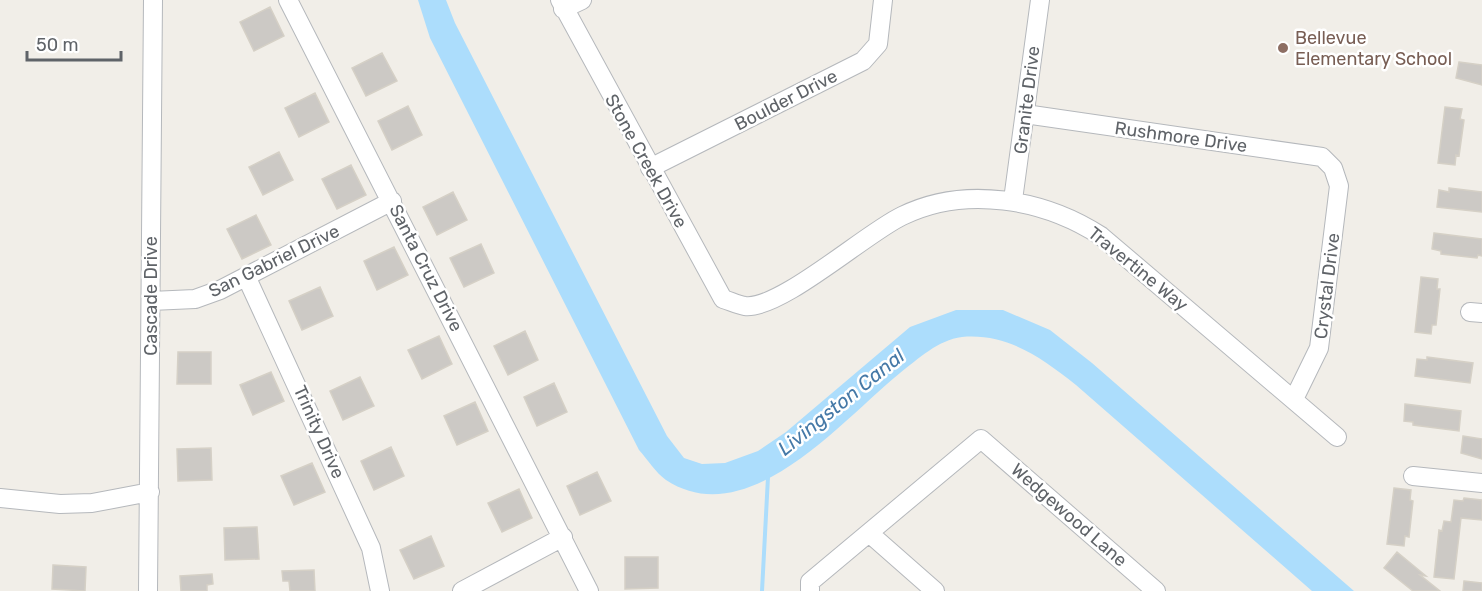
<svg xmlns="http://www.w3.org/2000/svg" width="1482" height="591" font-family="Rubik,sans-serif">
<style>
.water{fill:#acddfc}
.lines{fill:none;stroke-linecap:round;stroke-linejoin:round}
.stream{stroke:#acddfc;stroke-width:4}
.building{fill:#ccc9c5;stroke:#d5d0c6;stroke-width:1.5}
.minor-casing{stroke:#b5b8bc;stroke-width:20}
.minor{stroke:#fff;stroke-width:18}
.education-dot{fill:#8d6e63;stroke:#fff;stroke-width:2}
.labels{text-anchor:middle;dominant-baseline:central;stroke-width:5;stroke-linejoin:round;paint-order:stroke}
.education-label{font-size:18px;fill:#785e54;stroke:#fff;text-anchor:start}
.street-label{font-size:18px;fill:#5f6368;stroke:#fff}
.water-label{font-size:20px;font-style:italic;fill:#4579a7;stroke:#fff}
</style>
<rect width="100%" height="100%" fill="#f1eee8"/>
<path class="water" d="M418,0H446L455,23L667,436L684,458L702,464L725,463L758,451L786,432L910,327L956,310H1003L1050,330L1092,363L1354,591H1312L1076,385C1042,358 1008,333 962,337C938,340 918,359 900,373C842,420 748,534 666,480C656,473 647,459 639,450L430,38Z"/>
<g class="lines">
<path class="stream" d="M762,591L768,477"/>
</g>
<path class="building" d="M270,7L284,36L254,51L240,22Z
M382,53L397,81L366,96L352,68Z
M1459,62L1482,65V85L1456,78Z
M315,93L329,122L299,137L285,108Z
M408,106L422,135L392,150L378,121Z
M1445,107L1462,109L1460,119L1464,120L1459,156L1456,155L1455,165L1438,163Z
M279,152L293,180L263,195L249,167Z
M351,165L366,195L337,209L322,179Z
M1449,188L1482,192V212L1437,207L1439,190L1449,192Z
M453,192L467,220L437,235L423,207Z
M256,215L271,245L242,259L227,229Z
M1434,233L1482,239V256L1478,255L1477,258L1441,254V251L1432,249Z
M481,244L494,273L464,287L450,258Z
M394,247L408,275L377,290L364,261Z
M1421,277L1438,279L1437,289H1440L1436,325H1432L1431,334L1415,332Z
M320,287L333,316L302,330L289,301Z
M525,331L538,360L508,375L494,346Z
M439,336L452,364L422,379L408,350Z
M178,352H211V384H177Z
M1427,357L1473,363L1470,383L1415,376L1417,359L1427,360Z
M271,372L284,401L253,415L240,385Z
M360,377L374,406L343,420L330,391Z
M554,383L567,412L537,426L524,397Z
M475,402L488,431L457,445L444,416Z
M1405,404L1461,411L1459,431L1413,425V422L1404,421Z
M1463,436L1482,439V459L1461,453Z
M391,447L404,476L374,490L361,461Z
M211,448L212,480L178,481L177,449Z
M312,463L325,492L294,505L281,476Z
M597,472L611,501L580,515L567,486Z
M1394,488L1411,490L1410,500L1413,501L1409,537L1405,536L1404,546L1387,544Z
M519,489L532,518L502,532L488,503Z
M1464,498L1482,500V520L1461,518L1454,579L1434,577L1439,530L1442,531L1444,521L1451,522L1454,500L1463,501Z
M257,527L259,559L225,560L224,528Z
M431,536L444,566L414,579L400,550Z
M1397,552L1426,576L1420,575L1440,591H1413L1384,568Z
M625,557H658V588L625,589Z
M53,565L86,567L85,591L52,589Z
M314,570L315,591H290L289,581H283L282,571Z
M212,574L213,584L207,585V591H181L180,576Z
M1464,581L1482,583V591H1463Z"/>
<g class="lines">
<g class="minor-casing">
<path id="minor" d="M288,0L589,591
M560,0L723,299C730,301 738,305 745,306C780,310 866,233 902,216C965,185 1044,199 1101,236L1337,437
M563,9L582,0
M1025,114L1322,157L1333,168L1339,186L1319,348L1294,399
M650,168L863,61L878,44L883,0
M1013,200L1040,0
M246,276L371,548L380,591
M151,301L195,299L220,290L392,201
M1470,312L1482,313
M1413,476L1482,483
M0,498L60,504L92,503L150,492
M869,533L935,591
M148,591L153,0
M462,591L563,537
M810,591V582L981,439L1156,591"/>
</g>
<use href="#minor" class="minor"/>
</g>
<circle class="education-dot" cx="1283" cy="48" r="6"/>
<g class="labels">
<g class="education-label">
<text x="1295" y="38">Bellevue<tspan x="1295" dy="21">Elementary School</tspan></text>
</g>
<g class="street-label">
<text transform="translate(786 100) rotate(-27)">Boulder Drive</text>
<text transform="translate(1027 100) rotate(-83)">Granite Drive</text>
<text transform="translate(1181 137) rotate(8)">Rushmore Drive</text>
<text transform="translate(646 161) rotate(61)">Stone Creek Drive</text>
<text transform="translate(274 261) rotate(-26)">San Gabriel Drive</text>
<text transform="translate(426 268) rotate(63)">Santa Cruz Drive</text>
<text transform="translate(1138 269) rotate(39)">Travertine Way</text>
<text transform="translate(1327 286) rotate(-83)">Crystal Drive</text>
<text transform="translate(151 296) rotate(-90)">Cascade Drive</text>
<text transform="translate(319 432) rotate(66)">Trinity Drive</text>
<text transform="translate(1069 515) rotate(41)">Wedgewood Lane</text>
</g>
<g class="water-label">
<text transform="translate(841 402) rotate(-39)">Livingston Canal</text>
</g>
</g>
<path d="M27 51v9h94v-9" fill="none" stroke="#5f6368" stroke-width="3"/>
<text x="36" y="51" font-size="18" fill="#5f6368" stroke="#ffffff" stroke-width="4.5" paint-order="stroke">50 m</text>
</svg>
